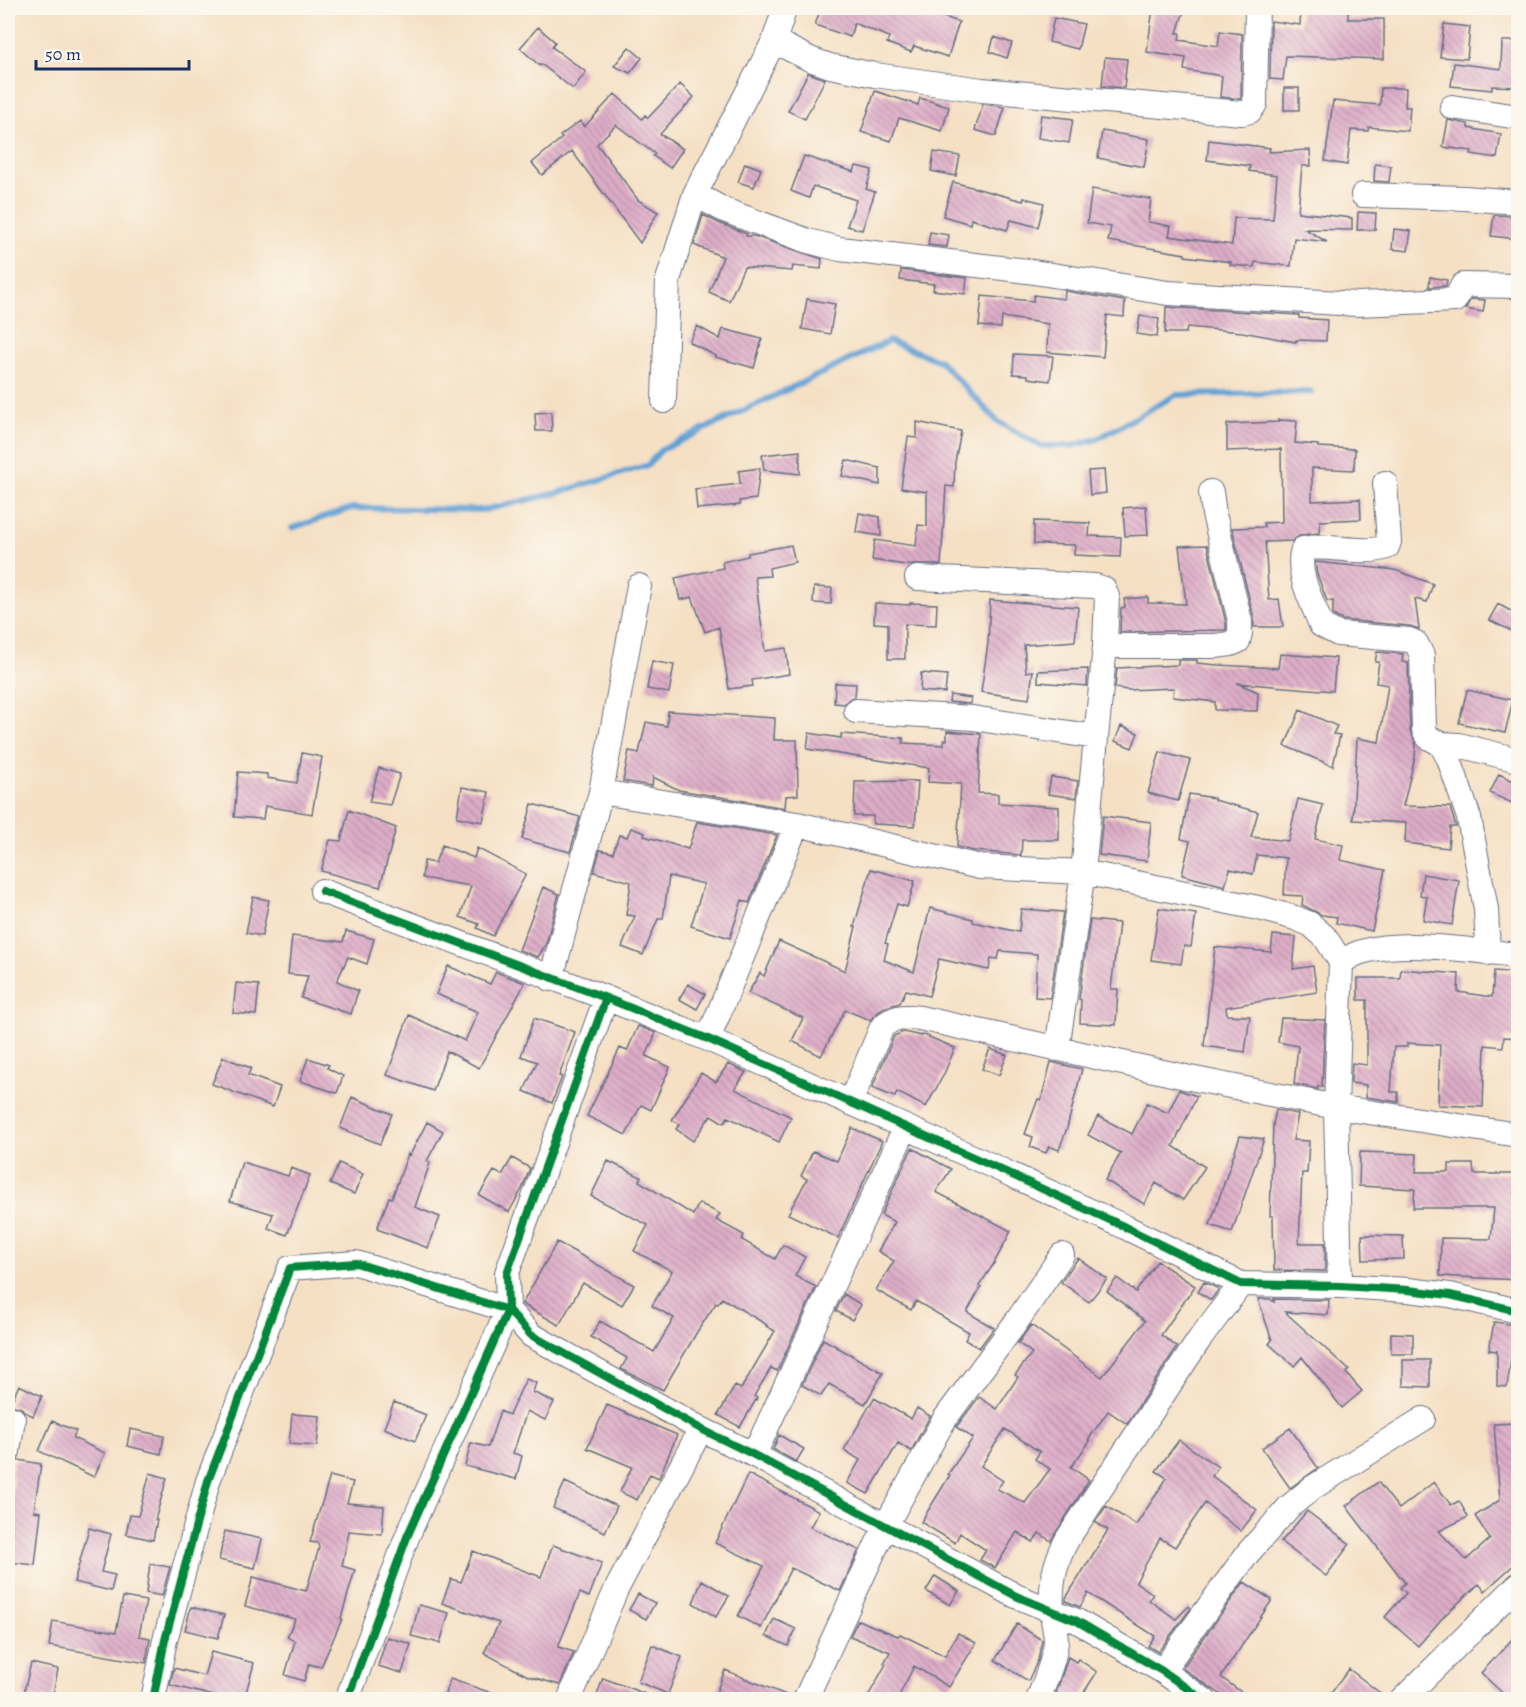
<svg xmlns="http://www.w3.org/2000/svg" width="1526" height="1707" font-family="Alegreya,serif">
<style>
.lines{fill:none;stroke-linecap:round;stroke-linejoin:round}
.stream{stroke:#62a0d4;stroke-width:6}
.building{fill:url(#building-back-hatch);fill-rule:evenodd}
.minor-casing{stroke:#676d82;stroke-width:26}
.minor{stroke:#fff;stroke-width:24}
.cycleway-casing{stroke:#fbf7ec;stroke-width:11}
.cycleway{stroke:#00873e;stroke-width:8}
</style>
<defs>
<pattern id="building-back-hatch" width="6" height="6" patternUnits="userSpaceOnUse" patternTransform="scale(1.5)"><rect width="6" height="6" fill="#deadc8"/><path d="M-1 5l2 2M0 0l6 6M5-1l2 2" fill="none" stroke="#b38da6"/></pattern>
</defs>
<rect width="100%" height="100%" fill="#fbf7ec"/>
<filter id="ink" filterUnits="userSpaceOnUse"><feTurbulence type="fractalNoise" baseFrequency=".0167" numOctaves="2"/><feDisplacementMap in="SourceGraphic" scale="12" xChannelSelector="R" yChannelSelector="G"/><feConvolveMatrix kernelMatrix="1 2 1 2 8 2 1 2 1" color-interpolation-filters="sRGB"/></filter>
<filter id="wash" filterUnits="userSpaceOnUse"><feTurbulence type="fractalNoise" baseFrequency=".008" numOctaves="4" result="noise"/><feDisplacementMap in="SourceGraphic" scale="24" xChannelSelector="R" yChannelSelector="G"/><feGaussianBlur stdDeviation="1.35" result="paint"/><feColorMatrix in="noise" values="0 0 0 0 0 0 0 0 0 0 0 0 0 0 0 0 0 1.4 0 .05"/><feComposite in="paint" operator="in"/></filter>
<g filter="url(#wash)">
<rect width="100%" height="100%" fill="#f5e0c4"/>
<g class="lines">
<path class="stream" d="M292,528L352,508L484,510L557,493L648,465L661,450L889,341L940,361L997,421L1041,446H1072L1097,439L1176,395L1311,392"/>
</g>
<g id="blocks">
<path class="building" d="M817,8H881V10L897,15L900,8H927L926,11L959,22L948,57L914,46L911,52L887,43L889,37L854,23L850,37L815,25L820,11Z
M1153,8H1185L1177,33H1180L1179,40L1218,46L1220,31L1242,34L1241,99L1220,97L1222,76L1184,70L1186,58L1147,52Z
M1301,8H1348V19H1384V59L1286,56L1283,80L1270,79L1271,21L1300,25Z
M1054,18L1084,24L1078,49L1049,42Z
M1444,24L1470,27L1467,59L1440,57Z
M538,27L555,42L552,47L586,72L573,89L541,64L540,66L520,48Z
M994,37L1012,43L1007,58L990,52Z
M1502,41H1518V87L1492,86V90L1451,86L1454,63L1501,69Z
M629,47L642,58L630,73L614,66Z
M1105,57L1127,59L1124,88L1102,86Z
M808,73L825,79L805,119L788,111Z
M680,84L694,97L660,134L683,149L670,168L653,156L655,154L616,125L597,144L638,200L658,212L640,243L572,151L542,175L532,163L562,138L560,136L580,121L584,127L615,94L642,119L645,115L648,118Z
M1284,88H1299V110H1284Z
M1381,88H1406L1405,107H1410L1408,131L1369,127L1368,131L1351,130L1347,165L1325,161L1333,101L1380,105Z
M875,91L918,105L920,98L949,107L942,131L899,118L891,141L861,132Z
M983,104L1005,107L996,136L975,130Z
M1041,115L1073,119L1069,143L1038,138Z
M1448,120L1468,124V128L1501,134L1497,158L1471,154L1472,151L1443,147Z
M1102,131L1149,139L1144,167L1098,158Z
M1209,140L1270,148L1269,152L1310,150L1311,166H1302L1298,212L1352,218V230L1305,229L1327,242L1294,238L1291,266L1255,262L1254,267L1230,265L1231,262L1185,256V254L1108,241L1111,227L1087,223L1092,189L1151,199L1148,222L1171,226L1169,236L1232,245L1234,218L1273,219L1277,175L1249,171L1250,166L1207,160Z
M934,152L960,156L956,176L931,171Z
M804,156L854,172L856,166L872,170L866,189L875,192L862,230L847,226L856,200L813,186L809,198L791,191Z
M745,163L761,169L754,187L738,182Z
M1375,164L1391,166L1389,182L1374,181Z
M953,182L1023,201L1024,198L1044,203L1038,227L1011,220L1007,230L971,219L970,224L943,216Z
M1358,212L1376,213L1375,230H1357Z
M703,215L719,223L747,234L746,236H754L822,259L821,269L793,266L792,271L744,267L729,301L709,292L723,257L694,245Z
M1494,215L1518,216V239L1491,236Z
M1394,229L1411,231L1408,251L1392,249Z
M930,232L949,235L947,247L928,245Z
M901,270L967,278L965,294L933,290L934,284L900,280Z
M1430,277L1447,280L1446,286L1429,287Z
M1065,291L1125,301L1124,317L1107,315L1103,357L1047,352L1048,324L1002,317L1001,328L979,326L982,296L1033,301L1034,295L1064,299Z
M807,299L835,304L830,334L802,329Z
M1471,299L1485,300L1483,312L1465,309Z
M1166,307L1299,315V318L1327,320L1326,341L1296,340V342L1242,332L1187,327L1186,333H1165Z
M1140,316L1159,319L1157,337L1137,334Z
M697,326L720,339L723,329L762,339L754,368L715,357L716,356L689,342Z
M1014,354L1053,356L1050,381L1028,378V375L1013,374Z
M551,412L552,431H536L535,413Z
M1278,420L1297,421L1295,443L1318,445V447L1355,449L1354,470L1312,468V501L1360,499L1361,519L1320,521L1319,533L1301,535L1292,541L1265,542L1269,600L1279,599L1283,627H1254V618L1232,528L1264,527L1263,523L1282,522L1281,449L1227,451V424L1278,422Z
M917,422L961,431L955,462L954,487L946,486L941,565H906L872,560L875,540L916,546L918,525L927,526V492L901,488L908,437L917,438Z
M800,451V474L764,470L762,455Z
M846,460L880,468V485L842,476Z
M760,468L756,499L739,501L740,505L697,509L695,489L740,484L739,471Z
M1104,470L1106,493L1090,495L1088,471Z
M1146,506L1148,535L1125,536L1123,508Z
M859,513L880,517L881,536L856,532Z
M1034,521L1090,523L1089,536L1121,537L1120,557L1074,555L1075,545L1034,544Z
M791,545L795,562L769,568L770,576L755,577L765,651L786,648L789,674L752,680L753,686L729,689L719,627L705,632L692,597L680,600L675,578L723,568L722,562L748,556V553Z
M1207,545L1226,623V630L1120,632L1121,608L1125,607L1124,599L1148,597V603L1186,604L1179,546Z
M1315,562L1395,570L1433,584L1427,602L1415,599L1419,629L1410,626L1342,620L1333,615V601H1327L1317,574Z
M814,587L832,588L831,604L813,603Z
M990,600L1078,607L1075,641L1024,645L1026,672L1033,671L1029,699L981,692L988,643Z
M875,603L910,605V603L937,604L936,625L905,624V659H888V624L874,623Z
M1498,604L1518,615V634L1489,620Z
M1377,652L1403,654L1402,662L1408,663L1410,730L1416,744L1415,757L1403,806L1450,807L1456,827H1450L1448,848L1405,843L1406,823L1353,820L1357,738L1379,742L1388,685L1376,683L1379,662H1375Z
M1280,654L1336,658L1333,691L1237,683L1258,692L1257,711L1215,710V702L1173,697L1174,688L1127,690L1115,688L1117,668L1178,665V660H1197V663L1217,665L1278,668Z
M652,661L674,665L669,693L647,689Z
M1088,669L1087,686L1038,682V671Z
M921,673L947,675L945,693L920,691Z
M835,683L856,684L855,697L849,699L844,704L834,703Z
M1467,690L1513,700L1505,733L1459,723Z
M950,695L971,698L970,704L949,702Z
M1300,710L1337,726L1333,734L1340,735L1333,766L1285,746Z
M668,711L775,718L774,740H797L798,795L786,796L785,808L679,790L653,777L652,786L623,781L629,751L639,753L646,722L667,726Z
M1121,726L1138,733L1132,748L1115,741Z
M947,731L981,734L978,793L998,794V803L1059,807V840H1022L1021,855L974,851L957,847L961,784L928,782L929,768L807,749L809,733L841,738V734L903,738V743L944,745V740H947Z
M1160,752L1190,760L1178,801L1148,793Z
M302,753L322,757L312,814L265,806L263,819L234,817L238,772L267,774V778L297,783Z
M379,768L400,774L390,805L369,802Z
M1499,774L1518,783V794L1514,804L1490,793Z
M1051,777L1078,781L1076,798L1048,794Z
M918,781L915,826L873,824V816H854L855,782Z
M462,787L489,792L483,822L457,817Z
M1189,794L1214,798V800L1258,812L1251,837L1288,841L1298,799L1323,805L1315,839L1343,845L1340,860L1385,870L1372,931L1336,923L1337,917L1322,915L1302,905L1303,896L1284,895L1286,858L1257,855L1253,874L1230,869L1225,886L1182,875L1190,841L1181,839Z
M532,804L580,817L570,852L522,839Z
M349,810L396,828L380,887L321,871L330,840L341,841Z
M1103,816L1151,822L1147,861L1099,855Z
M697,822L777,835L749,903L742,900L730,938L691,926L704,884L669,876L663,919H658L643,955L622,947L635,916L626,915L631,882L594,872L600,850L613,853L619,835L627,837L631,828L645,833L644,836L688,849Z
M442,845L474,858L477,848L526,874L493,936L477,928L479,924L460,917L471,886L422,878L424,861L435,863Z
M871,869L915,881L907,907L897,904L885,943L888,944L884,960L914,972L930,908L973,919V922L1019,932L1021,909L1063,912L1050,998L1035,997L1037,954L1000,951L998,959L991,958L989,970L939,959L929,996L906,990L900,1003L883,1008L870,1020L845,1010L821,1056L792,1041L803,1018L748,993L760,973L764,976L779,941L845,971L856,927H854Z
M1423,874L1459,880L1452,925L1423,920L1427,897L1420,895Z
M543,887L559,894L546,944L538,957L519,950Z
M253,897L269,900L262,936L246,933Z
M1159,908L1196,914L1191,947L1184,946L1181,964L1151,960Z
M1090,920L1119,923L1111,989H1118L1116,1025L1080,1023L1081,1000L1079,999Z
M346,931L374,939L367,964L348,957L337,981L358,991L351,1014L301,998L308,976L288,974L292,936L343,942Z
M1273,935L1296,937L1293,969L1313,966L1317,992L1226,1007L1227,1015L1250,1016L1245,1052L1204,1046L1215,947L1271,952Z
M448,966L490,984L496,972L525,983L479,1068L447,1051L433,1091L387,1075L409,1015L465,1041L478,1012L436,994Z
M1401,969L1459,974L1458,992L1492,997L1494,971L1518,973V1038L1504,1037L1503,1047L1485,1045L1483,1107L1438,1105L1440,1045L1407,1043V1047H1394L1391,1092H1398V1102L1366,1097V1085L1351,1083L1352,1063L1367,1065V1000H1358V978H1400Z
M236,983L259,985L256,1015L233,1013Z
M688,984L705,994L697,1009L679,999Z
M534,1018L575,1032L559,1076L562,1077L552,1103L524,1091L537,1062L521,1056Z
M1281,1018L1325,1020L1322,1087L1318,1086V1089L1294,1084L1298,1046L1278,1042Z
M638,1026L656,1033L646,1056L670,1067L651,1110L641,1105L626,1135L587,1116L620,1048L627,1051Z
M903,1032L922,1036V1034L955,1048L944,1074L926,1107L897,1092L895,1097L872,1088L894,1036Z
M990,1049L1007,1055L999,1075L982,1069Z
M223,1057L251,1068L248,1075L280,1087L273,1107L212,1084Z
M308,1058L329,1065L327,1068L343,1076L337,1093L300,1081Z
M1051,1062L1082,1069L1067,1128L1059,1150L1049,1146L1046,1153L1030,1147L1033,1137L1025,1134L1038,1099L1041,1100Z
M728,1064L746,1072L735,1089L791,1117L779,1142L728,1117L724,1123L711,1115L693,1141L676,1129L680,1124L672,1120L701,1073L716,1082Z
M1179,1090L1197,1096L1173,1146L1205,1167L1183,1200L1156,1183L1144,1204L1105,1180L1121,1153L1088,1135L1098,1116L1132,1134L1147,1103L1168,1113Z
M352,1097L392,1114L380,1144L340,1128Z
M1276,1110L1298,1114L1293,1140L1309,1141L1307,1173H1302L1299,1243H1325V1271L1274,1270L1273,1216H1270L1273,1124Z
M427,1122L443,1131L427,1161L430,1163L415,1207L440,1217L428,1248L377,1229L389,1197L392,1198L408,1154L410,1155Z
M852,1128L882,1141L838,1238L788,1214L807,1179L801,1176L813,1151L837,1161Z
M1240,1136L1264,1139L1232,1232L1210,1225Z
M912,1148L951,1169L936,1192L1011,1231L993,1265L979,1286L981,1287L967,1312L994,1328L979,1348L965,1340L969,1332L916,1301L911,1310L876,1290L894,1261L878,1251L895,1222L881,1215Z
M1360,1152L1417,1154L1416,1172H1449V1164H1473L1474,1174H1515V1236H1518V1280L1440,1276L1441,1238L1491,1239L1494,1208H1413L1415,1189L1359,1186Z
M512,1158L530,1168L522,1189L509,1212L479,1195L494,1171L502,1175Z
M608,1161L641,1177L639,1181L693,1215L699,1203L720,1214L716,1220L744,1235L742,1240L775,1259L783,1245L805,1257L795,1276L816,1287L777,1371L771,1368L754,1396L757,1398L740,1427L718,1415L735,1386L741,1389L775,1331L766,1326L767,1325L722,1298L718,1304L716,1303L697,1332L663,1390L621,1369L627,1358L591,1337L600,1321L654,1352L674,1318L652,1306L672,1271L634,1251L648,1225L591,1196Z
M242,1162L288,1176L291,1168L310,1175L287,1235L268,1228L273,1214L230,1201Z
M339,1163L363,1174L354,1194L330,1184Z
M1362,1235L1403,1236L1404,1259L1363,1260Z
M557,1242L634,1285L622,1305L583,1283L559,1325L522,1304Z
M1078,1258L1107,1279L1089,1302L1061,1282Z
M1157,1261L1195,1286L1161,1335L1177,1347L1127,1424L1108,1411L1088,1440L1090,1441L1071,1467L1089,1480L1051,1541L1039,1533L1033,1542L1017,1532L995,1568L980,1560L986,1550L960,1533L955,1543L921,1522L950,1475L948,1474L973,1438L956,1427L979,1397L997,1409L1018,1377L1015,1375L1032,1353L1018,1343L1031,1325L1102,1377L1145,1321L1107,1291L1117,1278L1136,1292ZM1005,1429L1040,1452L1035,1459L1050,1469L1025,1503L997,1489L1003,1481L981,1466Z
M1204,1282L1219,1289L1211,1300L1198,1292Z
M844,1294L861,1305L852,1320L836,1311Z
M1258,1299H1270L1274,1302V1299L1329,1300L1328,1315L1285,1312L1349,1370L1346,1373L1362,1391L1342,1408L1302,1357L1294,1366L1269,1344L1272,1340Z
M1494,1322L1516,1325L1507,1387L1497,1386V1351L1489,1350Z
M1391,1333L1413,1334V1354H1391Z
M823,1339L883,1373L865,1404L829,1384L821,1396L802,1385Z
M1403,1360H1430V1387L1403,1386Z
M526,1379L536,1383L533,1392L554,1402L545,1420L527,1411L513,1453L522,1456L516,1479L465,1466L471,1443L488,1447L500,1411L509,1415Z
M19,1385L42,1396L33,1416L25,1412L21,1408L10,1405Z
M874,1398L911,1419L917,1408L930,1416L911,1451L898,1443L868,1494L847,1483L860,1460L844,1450Z
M394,1402L426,1415L415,1441L384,1428Z
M607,1405L677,1435L659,1478L650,1474L637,1500L620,1492L632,1467L587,1448Z
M292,1414L320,1416L317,1446L289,1444Z
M52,1421L76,1431L73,1438L105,1453L94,1477L39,1451Z
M1517,1423L1518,1445V1561L1485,1591L1479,1584L1445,1615L1418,1646L1385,1617L1406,1593L1400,1588L1405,1583L1346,1506L1378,1482L1399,1509L1434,1482L1451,1505L1459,1501L1468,1517L1439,1531L1466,1560L1490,1539L1475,1516L1500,1500L1494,1424Z
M1290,1428L1318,1468L1290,1488L1262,1448Z
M130,1429L164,1436L161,1454L127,1446Z
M779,1435L804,1449L796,1462L773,1449Z
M1179,1440L1218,1467L1212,1476L1257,1510L1241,1531L1205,1503L1175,1547L1160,1538L1136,1582L1153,1594L1149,1600L1176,1619L1189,1606L1191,1608L1158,1652L1148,1646L1155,1636L1088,1593L1080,1607L1066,1601V1598L1108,1530L1095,1522L1106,1506L1136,1525L1167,1478L1156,1471Z
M19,1460L41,1464L34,1511L41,1512L35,1565L9,1562L12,1531H8V1518L14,1479L11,1478L13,1464Z
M150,1473L167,1478L155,1520H157L153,1540L126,1534L130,1515L138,1516Z
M748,1474L819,1511L810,1527L859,1550L840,1591L791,1568L761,1628L738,1616L764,1566L715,1543Z
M330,1476L353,1482L347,1503L384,1506L382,1534L349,1531L342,1566L355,1570L341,1618L342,1619L321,1667L309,1664L304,1681L285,1675L295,1641L287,1637L295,1619L245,1606L253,1577L306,1591L319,1548L318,1543L310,1542Z
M565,1482L617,1506L605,1532L553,1508Z
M1307,1511L1350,1544L1326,1576L1281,1542Z
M89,1528L111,1534L101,1572L115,1575L111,1591L74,1582Z
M225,1531L262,1539L255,1568L219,1560Z
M553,1545L602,1563L589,1597L580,1593L558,1647L574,1652L560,1685L528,1676L484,1653L499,1623L442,1603L451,1579L461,1582L473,1551L541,1577Z
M150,1564L170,1567L162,1596L146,1593Z
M935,1576L959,1591L950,1605L926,1591Z
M702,1580L729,1596L716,1617L693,1603Z
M1244,1582L1272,1600L1221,1677L1252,1700H1229L1182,1668Z
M638,1594L655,1603L646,1619L629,1610Z
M123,1597L146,1601L139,1636L150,1638L146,1663L49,1646L53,1621L116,1632Z
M419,1605L449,1613L440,1643L411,1636Z
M191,1607L224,1615L218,1638L185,1630Z
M774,1619L796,1629L788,1646L766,1636Z
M858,1620L898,1636L900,1634L945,1656L958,1633L976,1643L949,1687L914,1666L897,1700H866L886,1664L884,1663L890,1652L850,1636Z
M1017,1624L1042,1640L1038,1660L1028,1681L995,1660Z
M1518,1633V1700H1510L1481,1673Z
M387,1637L411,1644L402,1673L378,1666Z
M652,1645L682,1657L668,1694L638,1682Z
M211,1652L254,1663L244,1700H230L170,1685L174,1668L204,1676Z
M1068,1657L1076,1662L1078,1659L1097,1672L1079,1700H1066L1056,1693Z
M31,1663L58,1669L52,1700L23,1696Z
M1349,1669L1388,1699V1700H1326Z
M725,1670L791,1697V1700H713Z
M603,1678L656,1698L655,1700H608L597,1695Z
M450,1679L501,1696L500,1700H443Z"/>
</g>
</g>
<g filter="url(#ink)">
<use href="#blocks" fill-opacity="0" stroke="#676d82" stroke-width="1.5"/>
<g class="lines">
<g class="minor-casing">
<path id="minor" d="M785,8L774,41L695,194L724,210L808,241L840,249L1027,271L1168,293L1357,304L1455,300L1463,285L1518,286
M774,41L810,59L830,66L875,75L982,90L1242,113L1250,111L1255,104L1257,8
M1452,107L1518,117
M1363,195L1464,198L1518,202
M664,401L668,280L695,194
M1385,483L1389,542L1387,547C1360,556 1329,543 1303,549C1295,572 1313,603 1321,625L1338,634L1409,640L1416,643L1422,655L1424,730L1428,737L1441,744L1449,759L1469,818L1486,909L1488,953
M917,578L1095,586L1104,589L1107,596L1105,646L1083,872L1057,1049
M1105,646H1215L1231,644L1238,641L1240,633V621L1214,514L1211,492
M856,711L973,718L1096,737
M1441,744L1459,745L1518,760
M601,792L797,824L980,867L1083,872L1263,909L1295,918L1310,924L1325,937L1341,962C1347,959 1354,954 1361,952C1407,939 1471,951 1518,955
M322,891L606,998L708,1039L986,1163L1125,1227L1241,1284L1340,1286L1408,1290L1450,1295L1518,1311
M551,979L601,792L639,586
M606,998L507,1273L508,1310L531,1335L701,1429L754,1455L1016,1596L1077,1621L1162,1671L1204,1700
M708,1039L797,824
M850,1103L882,1027C894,1016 904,1016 920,1018L1190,1078L1336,1107L1518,1135
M1340,1286L1336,1107L1341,962
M8,1451L13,1419
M754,1455L905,1128
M1162,1671L1248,1553L1289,1507L1312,1488L1423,1419
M153,1700L165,1640L208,1481L290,1268L356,1263L508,1310L407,1537L347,1700
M569,1700L616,1590L701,1429
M805,1700L886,1525L944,1420L1017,1321L1062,1255
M1038,1700C1045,1681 1054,1662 1056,1642C1056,1630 1052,1621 1052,1609C1050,1583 1055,1561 1068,1538L1199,1340L1241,1284
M1402,1700L1518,1585"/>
</g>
<use href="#minor" class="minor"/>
<g class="cycleway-casing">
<path id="cycleway" d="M322,891L606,998L708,1039L986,1163L1125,1227L1241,1284L1340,1286L1408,1290L1450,1295L1518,1311
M606,998L507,1273L508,1310L531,1335L701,1429L754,1455L1016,1596L1077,1621L1162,1671L1204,1700
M153,1700L165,1640L208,1481L290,1268L356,1263L508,1310L407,1537L347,1700"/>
</g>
<use href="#cycleway" class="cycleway"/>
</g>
</g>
<rect width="1526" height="1707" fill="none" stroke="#fbf7ec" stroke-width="30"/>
<path d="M36 60v9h153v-9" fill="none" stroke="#1b2f5e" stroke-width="3"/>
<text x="45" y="60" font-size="18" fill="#1b2f5e" stroke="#fbf7ec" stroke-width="4.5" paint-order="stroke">50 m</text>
</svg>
